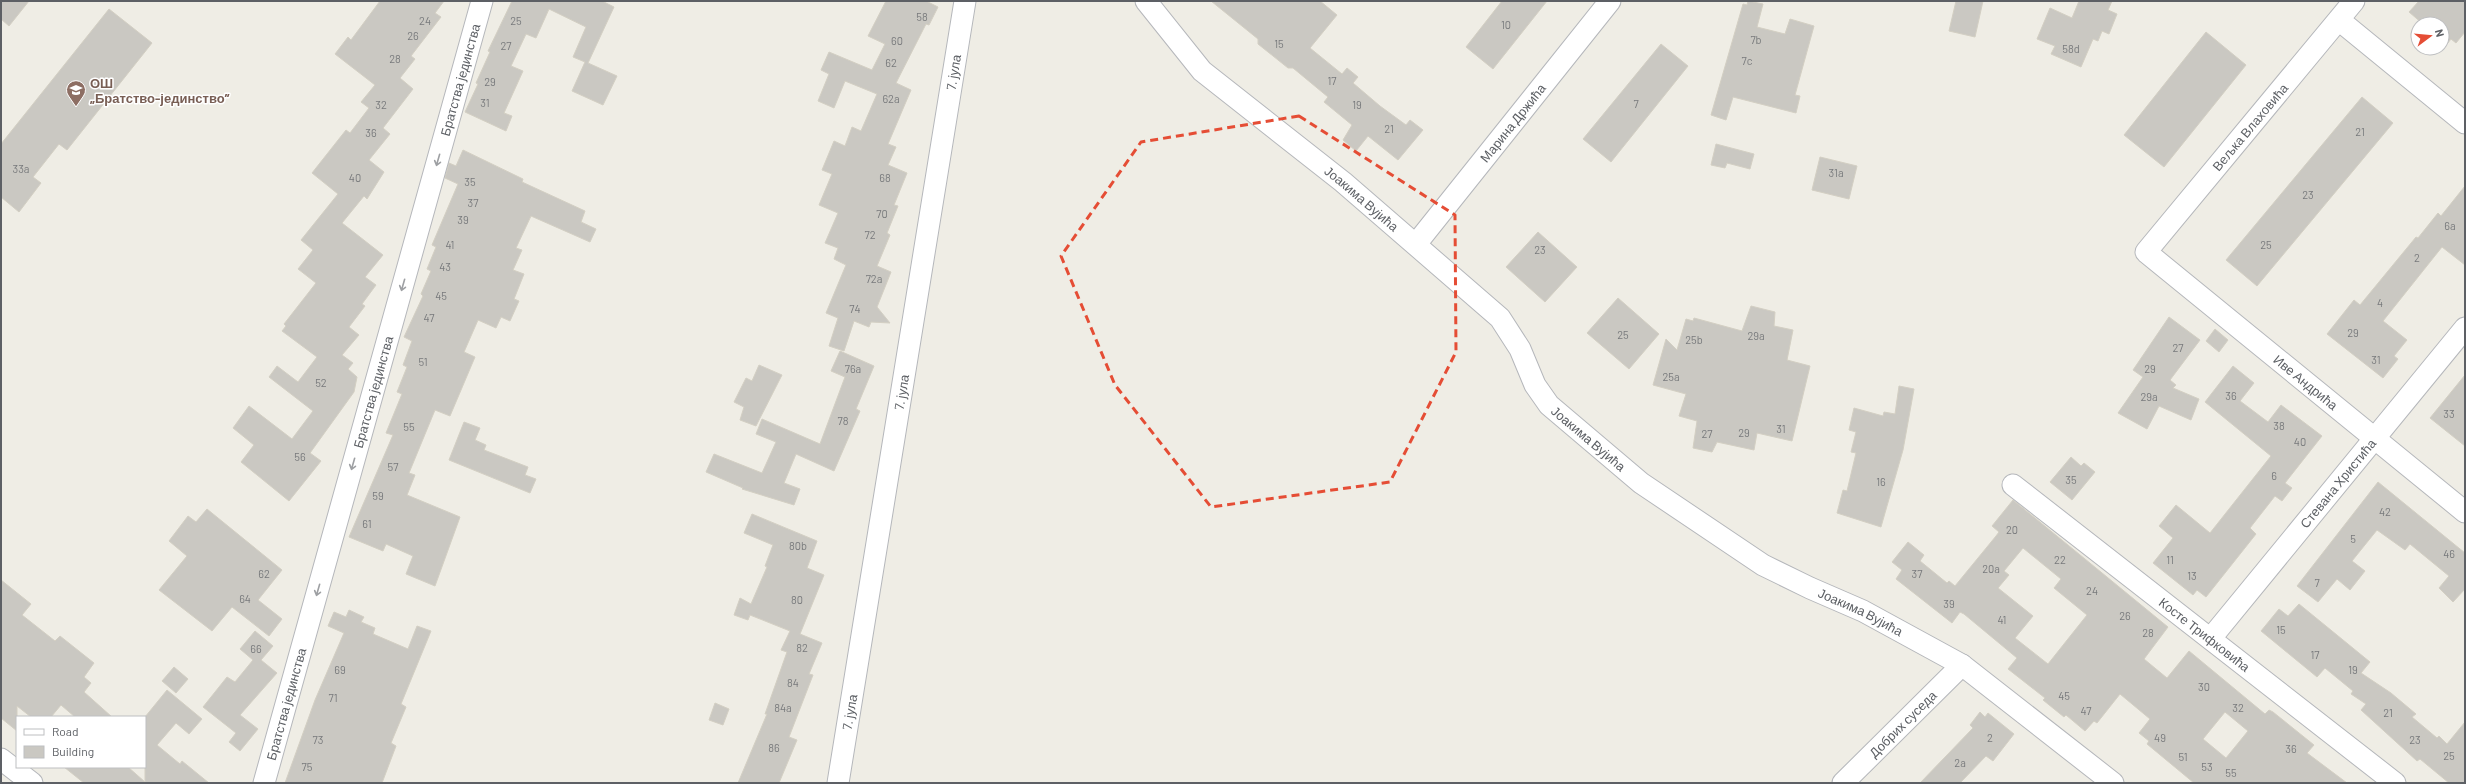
<svg xmlns="http://www.w3.org/2000/svg" width="2466" height="784" font-family="Barlow,sans-serif">
<style>
.building{fill:#cac8c2;stroke:#d3cfc3;fill-rule:evenodd}
.lines{fill:none;stroke-linecap:round;stroke-linejoin:round}
.minor-casing{stroke:#b5b7bb;stroke-width:23}
.minor{stroke:#fff;stroke-width:21}
.oneway{stroke:#9ea0a3}
.marked{fill:none;stroke:#e54d35;stroke-width:3;stroke-dasharray:8 5;stroke-linejoin:round}
.labels{text-anchor:middle;dominant-baseline:central;stroke-width:3;stroke-linejoin:round;paint-order:stroke}
.number-label{font-size:11px;fill:#787a7c}
.street-label{font-size:13px;fill:#5d6065;stroke:#fff}
.education-label{font-size:13px;font-weight:bold;fill:#785e54;stroke:#fff;text-anchor:start}
</style>
<rect width="100%" height="100%" fill="#efede5"/>
<path class="building" d="M1,1H29L9,26L1,19Z
M380,1H444L435,13L441,17L411,56L415,59L400,78L413,89L383,128L390,134L369,160L384,172L367,199L364,196L342,223L383,255L365,277L376,285L362,304L365,306L349,327L359,335L342,355L353,363L348,369L357,377L354,392L310,453L321,461L289,501L241,462L254,445L233,428L249,406L292,439L313,411L269,377L277,366L298,382L317,357L282,331L286,326L284,324L316,283L298,269L313,250L301,240L338,194L312,173L346,130L350,133L369,108L361,102L375,85L335,54L348,37L351,40Z
M512,1H602L614,7L588,63L617,76L603,105L572,91L585,62L573,57L586,27L549,9L536,38L526,34L511,66L523,71L504,113L512,116L506,131L465,112L478,84L476,83L490,52L488,51Z
M886,1H926L938,7L929,25L926,24L896,83L911,90L888,144L896,147L888,165L907,173L894,205L898,206L887,233L890,235L877,266L891,272L877,307L890,323L871,322L869,327L854,321L844,351L829,346L838,318L826,313L846,265L834,259L838,248L825,243L838,213L819,205L832,174L822,170L834,141L845,146L852,127L861,131L877,94L845,81L834,108L818,101L829,74L821,70L829,52L872,70L885,44L868,36Z
M1211,1H1320L1337,15L1310,48L1342,74L1347,68L1358,77L1353,83L1380,106L1406,125L1410,120L1423,130L1398,160L1368,136L1356,151L1343,140L1352,125L1324,102L1328,97L1293,68H1288L1258,44V39Z
M1502,1H1547L1493,69L1466,47Z
M1748,1L1763,4L1757,27L1785,34L1790,19L1814,26L1795,95L1800,96L1796,113L1733,97L1726,120L1711,115L1743,4L1747,5Z
M1956,1H1983L1975,37L1949,31Z
M2079,1H2112L2108,10L2117,14L2109,34L2102,31L2098,41L2093,39L2081,67L2051,54L2055,46L2037,39L2050,8L2072,18Z
M2419,1H2465V32L2456,43L2451,39L2447,44L2442,40V24H2423L2409,12Z
M109,9L152,43L67,150L59,144L33,177L41,183L19,212L1,197V144Z
M2206,32L2246,65L2164,167L2124,135Z
M1661,44L1688,66L1611,162L1583,139Z
M2362,97L2393,123L2257,286L2226,260Z
M1716,144L1754,154L1750,169L1727,163L1725,168L1711,165Z
M463,150L523,179L522,182L585,211L581,222L596,229L590,242L531,216L516,248L522,250L513,270L524,274L514,299L519,301L510,321L501,317L496,328L478,320L464,352L475,357L450,416L435,410L409,473L415,475L407,495L460,517L435,586L406,574L413,556L386,544L383,551L349,537L393,435L386,433L402,394L397,392L407,367L403,365L412,341L404,337L423,296L421,294L431,271L427,269L436,247L432,245L458,184L445,178L449,163L456,166Z
M1820,157L1857,166L1849,199L1812,190Z
M2465,186V265L2442,247L2383,321L2407,340L2394,356L2398,359L2383,378L2327,334L2354,300L2360,305L2416,237L2418,238L2438,213L2441,216Z
M1538,232L1577,267L1545,302L1506,267Z
M1618,298L1659,334L1629,369L1587,333Z
M1751,306L1775,312L1774,326L1793,330L1787,360L1810,366L1792,441L1757,433L1754,450L1717,442L1712,452L1693,448L1697,421L1679,416L1686,394L1653,385L1666,339L1677,350L1686,319L1693,321L1694,318L1742,331Z
M2169,317L2200,340L2170,380L2176,385L2173,388L2199,399L2191,420L2159,406L2147,429L2118,413L2143,377L2133,370Z
M2215,329L2228,340L2219,352L2206,341Z
M840,351L874,366L856,409L860,411L834,471L796,454L784,483L800,489L794,505L742,489L743,488L706,472L714,454L762,473L776,442L756,434L762,419L820,444L845,377L831,371Z
M759,365L782,375L756,426L740,420L744,407L734,402L746,378L752,381Z
M2233,366L2254,383L2240,401L2268,422L2281,405L2322,436L2285,483L2292,488L2282,501L2275,496L2250,528L2256,534L2206,597L2197,590L2193,595L2153,563L2173,538L2159,526L2176,505L2210,533L2271,456L2205,402Z
M2465,375V446L2430,418Z
M1899,386L1914,389L1903,450L1881,527L1837,513L1843,490L1847,491L1856,453L1851,452L1856,432L1849,430L1854,408L1883,416L1884,412L1895,414Z
M464,422L480,428L475,440L486,445L484,450L528,467L525,475L536,479L530,493L449,460Z
M2071,457L2081,466L2084,463L2095,472L2072,500L2050,482Z
M2378,482L2465,553V589L2453,602L2439,588L2449,576L2410,544L2405,550L2377,530L2352,561L2365,571L2350,590L2337,579L2318,602L2297,586Z
M2013,500L2168,627L2144,659L2167,678L2189,651L2265,714L2269,710L2273,712L2314,745L2307,753L2347,783H2194L2147,744L2149,741L2139,733L2150,719L2120,694L2097,723L2094,721L2085,731L2066,715L2064,717L2043,700L2045,698L2008,669L2017,658L1964,614L1960,612L1952,623L1896,579L1902,570L1892,562L1908,542L1924,555L1920,561L1947,583L1949,581L1955,586L1996,536L1999,532L1992,526ZM2023,548L2061,579L2054,588L2087,615L2048,664L2015,638L2033,616L1998,588L2009,575L2004,571ZM2225,712L2248,731L2226,758L2203,739Z
M207,509L282,570L258,600L282,619L269,636L232,607L212,631L159,590L187,556L169,541L188,516L196,522Z
M752,514L817,541L807,568L824,575L800,634L822,643L809,674L813,675L789,737L797,740L779,783H738L767,714H765L787,652L781,650L790,631L750,615L748,620L734,615L740,598L751,604L767,567L765,566L773,545L744,533Z
M1,580L31,604L22,615L55,641L60,636L94,663L84,677L91,683L84,692L112,717H75L61,705L51,717H31L17,706V731L1,718Z
M2299,604L2370,662L2361,673L2391,693L2416,714L2412,717L2437,738L2439,736L2447,744L2465,722V783H2449L2420,759L2417,761L2361,710L2366,704L2351,694L2353,691L2325,668L2317,677L2261,631L2279,609L2288,616Z
M349,610L364,617L361,622L375,628L373,634L408,649L417,626L431,631L401,704L406,707L391,743L396,746L382,783H285L315,700L344,633L328,626L334,612L346,617Z
M255,631L273,646L261,660L277,673L240,715L258,729L240,751L229,742L236,733L203,707L227,677L235,682L253,660L240,649Z
M174,667L188,679L176,693L162,681Z
M167,690L202,719L189,734L176,723L157,745L180,764L182,761L209,783H84L64,767H128L145,782V717Z
M715,703L729,709L723,725L709,720Z
M1980,712L1985,717L1988,713L2014,734L1993,761L1986,756L1960,783H1920L1973,728L1970,725Z"/>
<g class="lines">
<g class="minor-casing">
<g id="minor">
<path id="s1" d="M1146,1L1202,71L1343,182L1500,318L1520,349L1535,385L1549,405L1641,483L1763,565L1810,588L1863,611L1962,665L2113,783"/>
<path id="s2" d="M2354,1L2146,252L2465,512"/>
<path d="M2339,20L2465,123"/>
<path id="s3" d="M1416,244L1610,1"/>
<path id="s4" d="M2013,485L2395,783"/>
<path id="s5" d="M2211,638L2465,328"/>
<path d="M1,759L32,783"/>
<path id="s6" d="M264,783L482,1"/>
<path id="s7" d="M838,783L965,1"/>
<path id="s8" d="M1843,783L1962,665"/>
</g>
</g>
<use href="#minor" class="minor"/>
</g>
<defs><path id="oneway-shaft" d="M-6 0H5M1.5-3L5.5 0L1.5 3" fill="none" stroke-width="1.6" stroke-linecap="round" stroke-linejoin="round"/></defs>
<g class="oneway">
<use href="#oneway-shaft" transform="translate(438 160) rotate(106)"/>
<use href="#oneway-shaft" transform="translate(403 285) rotate(106)"/>
<use href="#oneway-shaft" transform="translate(353 464) rotate(106)"/>
<use href="#oneway-shaft" transform="translate(318 590) rotate(106)"/>
</g>
<path class="marked" d="M1299,116L1455,215L1456,352L1390,482L1211,507L1115,385L1061,256L1141,142Z"/>
<defs>
<g id="school-pin" transform="scale(1)"><path d="M0 17L-7.5 6A9.5 9.5 0 1 1 7.5 6Z" fill="#8d6e63" stroke="#fff"/><path d="M0-5L7-2L0 1L-7-2ZM-4 1L0 2.5L4 1V4Q0 6-4 4Z" fill="#fff"/></g>
</defs>
<g fill-rule="evenodd">
<use href="#school-pin" x="76" y="90"/>
</g>
<g class="labels">
<g class="number-label">
<text x="922" y="16">58</text>
<text x="425" y="20">24</text>
<text x="516" y="20">25</text>
<text x="1506" y="24">10</text>
<text x="413" y="35">26</text>
<text x="1756" y="39">7b</text>
<text x="897" y="40">60</text>
<text x="1279" y="43">15</text>
<text x="506" y="45">27</text>
<text x="2071" y="48">58d</text>
<text x="395" y="58">28</text>
<text x="1747" y="60">7c</text>
<text x="891" y="62">62</text>
<text x="1332" y="80">17</text>
<text x="490" y="81">29</text>
<text x="891" y="98">62a</text>
<text x="485" y="102">31</text>
<text x="1636" y="103">7</text>
<text x="381" y="104">32</text>
<text x="1357" y="104">19</text>
<text x="1389" y="128">21</text>
<text x="2360" y="131">21</text>
<text x="371" y="132">36</text>
<text x="21" y="168">33a</text>
<text x="1836" y="172">31a</text>
<text x="355" y="177">40</text>
<text x="885" y="177">68</text>
<text x="470" y="181">35</text>
<text x="2308" y="194">23</text>
<text x="473" y="202">37</text>
<text x="882" y="213">70</text>
<text x="463" y="219">39</text>
<text x="2450" y="225">6a</text>
<text x="870" y="234">72</text>
<text x="450" y="244">41</text>
<text x="2266" y="244">25</text>
<text x="1540" y="249">23</text>
<text x="2417" y="257">2</text>
<text x="445" y="266">43</text>
<text x="874" y="278">72a</text>
<text x="441" y="295">45</text>
<text x="2380" y="302">4</text>
<text x="855" y="308">74</text>
<text x="429" y="317">47</text>
<text x="2353" y="332">29</text>
<text x="1623" y="334">25</text>
<text x="1756" y="335">29a</text>
<text x="1694" y="339">25b</text>
<text x="2178" y="347">27</text>
<text x="2376" y="359">31</text>
<text x="423" y="361">51</text>
<text x="853" y="368">76a</text>
<text x="2150" y="368">29</text>
<text x="1671" y="376">25a</text>
<text x="321" y="382">52</text>
<text x="2231" y="395">36</text>
<text x="2149" y="396">29a</text>
<text x="2449" y="413">33</text>
<text x="843" y="420">78</text>
<text x="2279" y="425">38</text>
<text x="409" y="426">55</text>
<text x="1781" y="428">31</text>
<text x="1744" y="432">29</text>
<text x="1707" y="433">27</text>
<text x="2300" y="441">40</text>
<text x="300" y="456">56</text>
<text x="393" y="466">57</text>
<text x="2274" y="475">6</text>
<text x="2071" y="479">35</text>
<text x="1881" y="481">16</text>
<text x="378" y="495">59</text>
<text x="2385" y="511">42</text>
<text x="367" y="523">61</text>
<text x="2012" y="529">20</text>
<text x="2353" y="538">5</text>
<text x="798" y="545">80b</text>
<text x="2449" y="553">46</text>
<text x="2060" y="559">22</text>
<text x="2170" y="559">11</text>
<text x="1991" y="568">20a</text>
<text x="264" y="573">62</text>
<text x="1917" y="573">37</text>
<text x="2192" y="575">13</text>
<text x="2317" y="582">7</text>
<text x="2092" y="590">24</text>
<text x="245" y="598">64</text>
<text x="797" y="599">80</text>
<text x="1949" y="603">39</text>
<text x="2125" y="615">26</text>
<text x="2002" y="619">41</text>
<text x="2281" y="629">15</text>
<text x="2148" y="632">28</text>
<text x="802" y="647">82</text>
<text x="256" y="648">66</text>
<text x="2315" y="654">17</text>
<text x="340" y="669">69</text>
<text x="2353" y="669">19</text>
<text x="793" y="682">84</text>
<text x="2204" y="686">30</text>
<text x="2064" y="695">45</text>
<text x="333" y="697">71</text>
<text x="783" y="707">84a</text>
<text x="2238" y="707">32</text>
<text x="2086" y="710">47</text>
<text x="2388" y="712">21</text>
<text x="1990" y="737">2</text>
<text x="2160" y="737">49</text>
<text x="318" y="739">73</text>
<text x="2415" y="739">23</text>
<text x="774" y="747">86</text>
<text x="2291" y="748">36</text>
<text x="2449" y="755">25</text>
<text x="2183" y="756">51</text>
<text x="1960" y="762">2a</text>
<text x="307" y="766">75</text>
<text x="2207" y="766">53</text>
<text x="2231" y="772">55</text>
</g>
<g class="street-label">
<text stroke="none"><textPath href="#s7" startOffset="720">7. јула</textPath></text>
<text stroke="none"><textPath href="#s6" startOffset="730">Братства јединства</textPath></text>
<text stroke="none"><textPath href="#s3" startOffset="155">Марина Држића</textPath></text>
<text transform="translate(2250 127) rotate(-50)">Вељка Влаховића</text>
<text stroke="none"><textPath href="#s1" startOffset="294">Јоакима Вујића</textPath></text>
<text stroke="none"><textPath href="#s2" startOffset="532">Иве Андрића</textPath></text>
<text stroke="none"><textPath href="#s6" startOffset="406">Братства јединства</textPath></text>
<text stroke="none"><textPath href="#s7" startOffset="396">7. јула</textPath></text>
<text stroke="none"><textPath href="#s1" startOffset="629">Јоакима Вујића</textPath></text>
<text stroke="none"><textPath href="#s5" startOffset="200">Стевана Христића</textPath></text>
<text stroke="none"><textPath href="#s1" startOffset="953">Јоакима Вујића</textPath></text>
<text stroke="none"><textPath href="#s4" startOffset="243">Косте Трифковића</textPath></text>
<text stroke="none"><textPath href="#s6" startOffset="82">Братства јединства</textPath></text>
<text stroke="none"><textPath href="#s7" startOffset="72">7. јула</textPath></text>
<text stroke="none"><textPath href="#s8" startOffset="84">Добрих суседа</textPath></text>
</g>
<g class="education-label">
<text x="90" y="83">ОШ<tspan x="90" dy="15">„Братство-јединство”</tspan></text>
</g>
</g>
<rect width="2466" height="784" fill="none" stroke="#5d6065" stroke-width="4"/>
<rect x="16" y="716" width="130" height="52" fill="#ffffff" stroke="#bebfc1"/>
<rect x="24" y="729" width="20" height="6" fill="#ffffff" stroke="#bebfc1"/>
<text x="52" y="736" font-size="12" fill="#5d6065">Road</text>
<rect x="24" y="746" width="20" height="12" fill="#cac8c2" stroke="#bebfc1"/>
<text x="52" y="756" font-size="12" fill="#5d6065">Building</text>
<g transform="translate(2430 36) rotate(74)"><circle r="19" fill="#ffffff" stroke="#bebfc1"/>
<path d="M0-3L7 15L0 10L-7 15Z" fill="#e54d35"/>
<text y="-6" font-size="11" font-weight="bold" text-anchor="middle" fill="#5d6065">N</text>
</g>
</svg>
